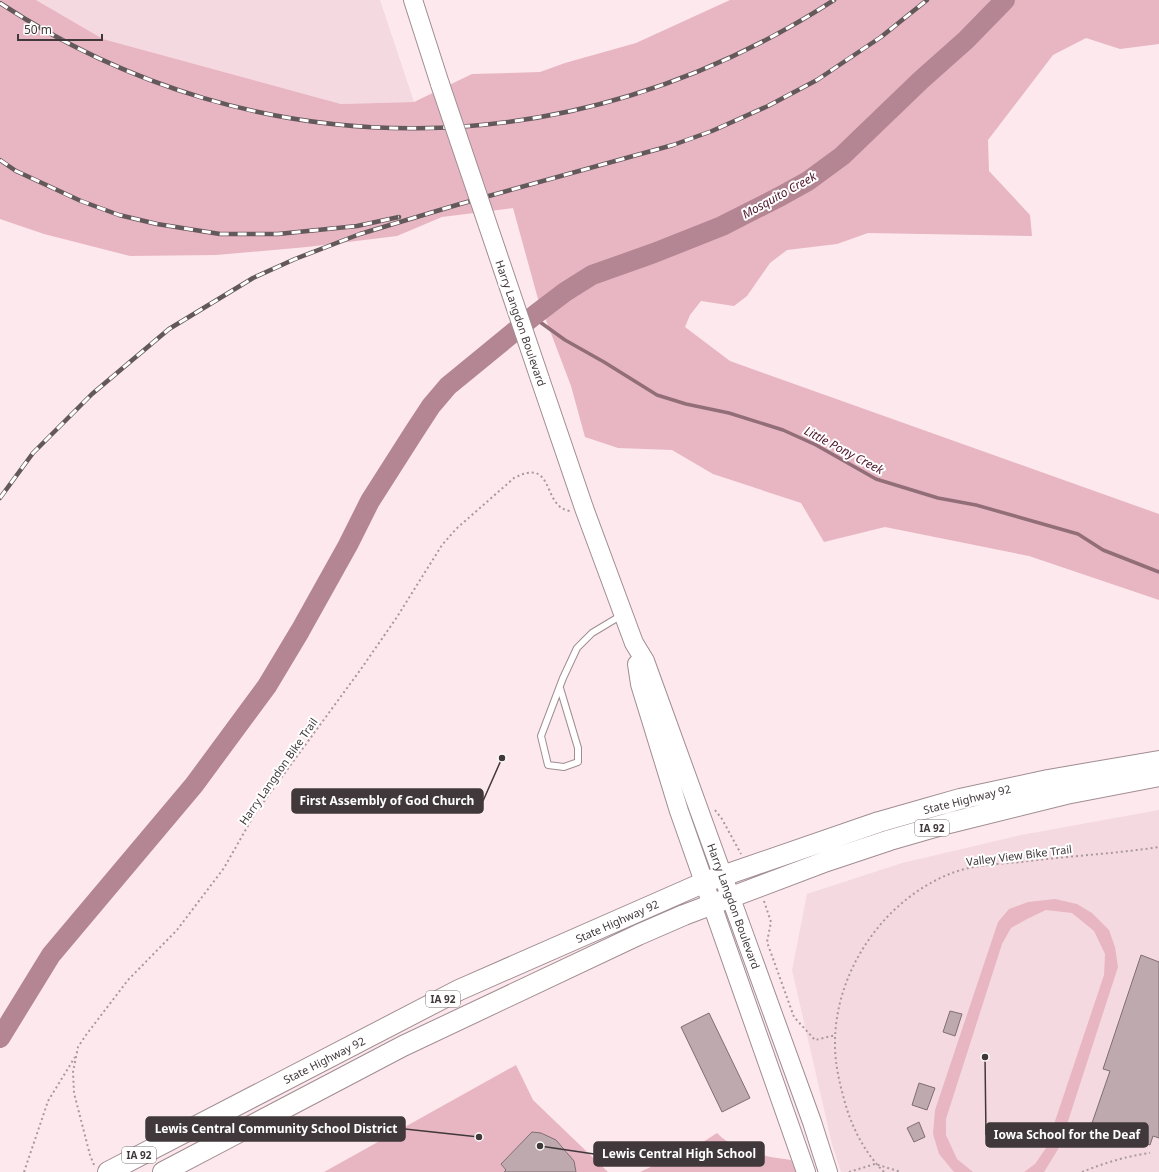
<svg xmlns="http://www.w3.org/2000/svg" width="1159" height="1172" font-family="'Noto Sans',sans-serif">
<style>
.built{fill:#f5d9e0}
.green{fill:#e8b6c3}
.lines{fill:none;stroke-linecap:round;stroke-linejoin:round}
.stream{stroke:#916e78;stroke-width:3.5}
.river{stroke:#b48592;stroke-width:20}
.building{fill:#bda9ae;stroke:#806e72}
.service-casing{stroke:#a08d92;stroke-width:8}
.secondary-casing{stroke:#a08d92;stroke-width:20}
.primary-casing{stroke:#a08d92;stroke-width:22}
.path{stroke:#a8999c;stroke-width:2;stroke-dasharray:2 3;stroke-linecap:butt}
.service{stroke:#fff;stroke-width:6}
.secondary{stroke:#fff;stroke-width:18}
.primary{stroke:#fff;stroke-width:20}
.rail-casing{stroke:#63595b;stroke-width:4.5}
.rail{stroke:#fff;stroke-width:3;stroke-dasharray:9;stroke-linecap:butt}
.secondary-bridge-casing{stroke:#a08d92;stroke-width:20;stroke-linecap:butt}
.secondary-bridge{stroke:#fff;stroke-width:18}
.labels{text-anchor:middle;dominant-baseline:central;stroke-width:4;stroke-linejoin:round;paint-order:stroke}
.shield{fill:#fff;stroke:#797475;stroke-width:1}
.shield-label{font-size:10px;font-weight:bold;fill:#40383a}
.street-label{font-size:11px;fill:#40383a;stroke:#fff}
.water-label{font-size:12px;font-style:italic;fill:#4d1329;stroke:#fff}
.leader{fill:none;stroke:#40383a;stroke-width:1.5}
.callout-dot{fill:#40383a;stroke:#fff;stroke-width:1.5}
.callout{fill:#40383a;stroke:#40383a;stroke-width:1.5}
.callout-label{font-size:12px;text-anchor:middle;font-weight:bold;fill:#fff}
</style>
<rect width="100%" height="100%" fill="#fde8ed"/>
<path class="built" d="M36,0H380L414,102L341,104L103,39Z
M1159,810V1172H841L832,1144L792,970L807,894L902,863L1021,835Z"/>
<path class="green" d="M0,0H36L103,39L341,104L414,102L472,74L540,72L565,63L636,43L730,0H1159V44L1120,49L1086,38L1053,55L988,140L989,171L1030,215L1032,236L868,233L837,244L787,250L770,263L747,296L734,306L701,301L690,315L685,327L730,361L1159,514V600L1029,556L885,527L824,542L801,503L713,474L672,450L618,448L585,437L571,386L538,299L513,208L442,217L397,236L307,247L216,255L130,256L44,234L0,219Z
M1055,899L1077,904L1092,913L1109,930L1115,947L1118,967L1060,1146L1044,1172H1024L1035,1164L1046,1148L1104,975L1105,954L1094,931L1072,913L1046,910L1027,919L1011,928L1002,944L946,1119V1135L957,1159L973,1172H954L939,1154L933,1134L935,1110L998,922L1009,909L1028,902Z
M516,1065L533,1100L608,1172H576C572,1150 554,1136 533,1132L501,1164L506,1170L504,1172H324Z
M717,1133C734,1151 767,1157 791,1160L796,1172H640L703,1142Z"/>
<g class="lines">
<path class="stream" d="M533,317L565,340L604,362L657,395L686,404L729,413L783,430L816,445L876,479L938,498L976,505L1078,534L1103,550L1159,572"/>
<path class="river" d="M0,1038L51,955L194,785L267,686L300,631L348,545L370,501L414,432L431,406L448,386L536,314L565,292L592,275L654,253L722,226L781,196L808,181L842,156L921,80L966,40L1005,0"/>
</g>
<path class="building" d="M1141,955L1159,962V1138L1153,1136L1150,1145L1091,1126L1110,1071L1103,1069Z
M950,1011L962,1014L955,1036L943,1032Z
M709,1013L750,1098L722,1112L681,1027Z
M919,1083L935,1088L927,1110L912,1105Z
M919,1122L925,1137L914,1142L907,1128Z
M532,1132L541,1133L556,1140L574,1161L576,1172H504L506,1170L501,1164Z"/>
<g class="lines">
<g class="service-casing">
<path id="service" d="M560,688L578,748V762L564,767L548,765L541,736L563,678L577,648L592,633L622,615"/>
</g>
<g class="secondary-casing">
<path id="secondary" d="M413,0L440,84
M540,379L584,508L634,643L645,661L812,1122L828,1172
M637,664L640,684L679,811L806,1172"/>
</g>
<g class="primary-casing">
<path id="primary" d="M108,1172L459,990L705,882L879,822L928,808L960,799L1048,780L1159,761
M163,1172L403,1046L638,935L684,915L827,861L890,840L949,823L1066,794L1159,776"/>
</g>
<path class="path" d="M715,810L722,819L741,854
M764,901L771,922L767,942L794,1017L815,1040L836,1035
M94,1165L90,1155L74,1093L73,1072L78,1047L86,1035L128,980L177,930L224,868L254,815L361,669L397,617L442,545L456,529L514,478C556,456 541,507 570,511
M24,1172L48,1101L75,1057
M849,1172L875,1164L901,1172
M884,1172C864,1152 851,1126 844,1099C839,1081 835,1063 835,1045C834,972 884,899 952,873C973,865 998,864 1021,862C1067,856 1113,854 1159,847
M1082,1172C1104,1163 1127,1156 1150,1153"/>
<use href="#service" class="service"/>
<use href="#secondary" class="secondary"/>
<use href="#primary" class="primary"/>
<g class="rail-casing">
<path id="rail" d="M0,3C258,173 576,168 834,0
M0,160L16,171L81,201L119,215L157,224L220,234H278L357,226L399,217
M0,498L33,453L92,394L169,329L253,278L295,259L360,234L460,204L673,145L712,131L768,106L817,80L881,37L927,0"/>
</g>
<use href="#rail" class="rail"/>
<g class="secondary-bridge-casing">
<path id="secondary-bridge" d="M440,84L540,379"/>
</g>
<use href="#secondary-bridge" class="secondary-bridge"/>
</g>
<g class="labels">
<g class="shield">
<rect x="915" y="820" width="34" height="16" rx="3"/>
<rect x="426" y="991" width="34" height="16" rx="3"/>
<rect x="122" y="1147" width="34" height="16" rx="3"/>
</g>
<g class="shield-label">
<text x="932" y="828">IA 92</text>
<text x="443" y="999">IA 92</text>
<text x="139" y="1155">IA 92</text>
</g>
<g class="street-label">
<text transform="translate(521 323) rotate(71)">Harry Langdon Boulevard</text>
<text transform="translate(278 771) rotate(-55)">Harry Langdon Bike Trail</text>
<text transform="translate(967 799) rotate(-14)">State Highway 92</text>
<text transform="translate(1019 855) rotate(-7)">Valley View Bike Trail</text>
<text transform="translate(734 906) rotate(70)">Harry Langdon Boulevard</text>
<text transform="translate(617 921) rotate(-24)">State Highway 92</text>
<text transform="translate(324 1060) rotate(-27)">State Highway 92</text>
</g>
<g class="water-label">
<text transform="translate(779 195) rotate(-29)">Mosquito Creek</text>
<text transform="translate(844 450) rotate(28)">Little Pony Creek</text>
</g>
</g>
<path class="leader" d="M502 758L483 801M479 1137L405 1129M985 1057L986 1135M540 1146L594 1154"/>
<g class="callout-dot">
<circle cx="502" cy="758" r="4"/>
<circle cx="479" cy="1137" r="4"/>
<circle cx="985" cy="1057" r="4"/>
<circle cx="540" cy="1146" r="4"/>
</g>
<g class="callout">
<rect x="292" y="789" width="191" height="24" rx="4"/>
<rect x="146" y="1117" width="259" height="24" rx="4"/>
<rect x="986" y="1123" width="162" height="24" rx="4"/>
<rect x="594" y="1142" width="170" height="24" rx="4"/>
</g>
<g class="callout-label">
<text x="387" y="805">First Assembly of God Church</text>
<text x="276" y="1133">Lewis Central Community School District</text>
<text x="1067" y="1139">Iowa School for the Deaf</text>
<text x="679" y="1158">Lewis Central High School</text>
</g>
<path d="M18 34v6h84v-6" fill="none" stroke="#40383a" stroke-width="2"/>
<text x="24" y="34" font-size="12" fill="#40383a" stroke="#ffffff" stroke-width="3" paint-order="stroke">50 m</text>
</svg>
